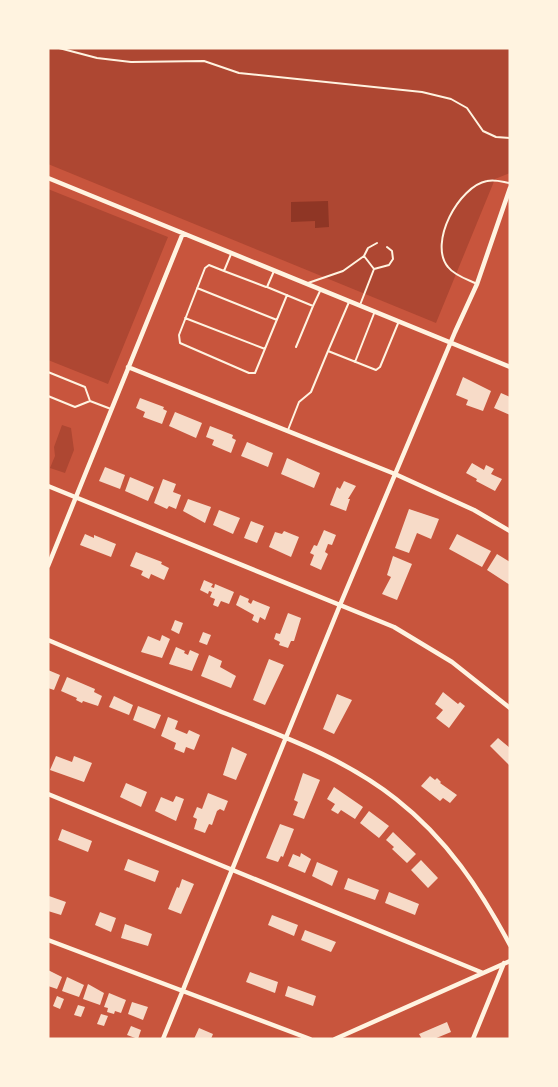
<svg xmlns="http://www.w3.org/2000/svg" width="558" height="1087" font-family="Ubuntu,sans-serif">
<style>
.green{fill:#ae4732}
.water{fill:#8f3625}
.building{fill:#f7dbc8}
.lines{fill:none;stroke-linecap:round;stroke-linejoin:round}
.service{stroke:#fff3e0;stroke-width:2}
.minor{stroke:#fff3e0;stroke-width:4.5}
</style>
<rect width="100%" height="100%" fill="#c8553d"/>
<path class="green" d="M48,48H510V173L495,179L436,323L48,164Z
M48,189L168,237L108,384L48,360Z
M62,425L71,428L74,450L65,473L50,468L55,456L54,447Z"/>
<path class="water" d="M328,201L329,227L315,228V221L291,222V202Z"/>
<path class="building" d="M463,377L491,391L483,411L466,405L468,400L456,395Z
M501,393L510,397V415L494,408Z
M140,398L164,407L163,409L167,411L162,424L143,417L145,412L136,408Z
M175,412L202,423L196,438L169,426Z
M210,426L233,435L232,438L236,440L231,453L212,445L214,440L206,437Z
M247,442L273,453L268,467L241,456Z
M287,458L320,473L314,488L281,474Z
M472,463L484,470L486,465L494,469L491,474L502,479L495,491L476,481L477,479L466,473Z
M105,467L125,475L120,489L99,481Z
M130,477L154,487L148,501L125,491Z
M163,479L176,484L173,492L181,495L176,509L169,506L167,509L154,503Z
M344,481L356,486L348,499H350L346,511L330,505L337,487L340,489Z
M188,499L211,507L205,523L183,511Z
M409,509L439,519L431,539L417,533L409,553L395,548Z
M219,510L240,518L233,534L213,525Z
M251,521L264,526L257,543L244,538Z
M324,530L336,535L332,545L328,544L325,552L328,554L321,570L310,565L314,555L310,553L314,545L317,546Z
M284,531L299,537L291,557L269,547L275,532L282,534Z
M85,534L94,538V535L116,544L111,557L80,545Z
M457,534L491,551L482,567L449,549Z
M136,552L162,562L161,564L169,568L164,580L151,574L149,579L141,575L143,571L130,566Z
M497,554L510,562V585L487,570Z
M393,556L412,564L397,600L382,594L391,577L387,575Z
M204,580L213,584L211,587L214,588L215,584L234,592L229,604L221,601L218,607L213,605L215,599L210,597L212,592L209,591L208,594L200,590Z
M240,595L249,599L248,602L251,604L253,600L270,607L265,620L260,617L258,623L252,620L254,615L236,605Z
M288,613L301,618L294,641H291L288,648L279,645L280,642L274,639L276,633L280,634Z
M175,620L183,623L179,634L171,630Z
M203,632L211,635L207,645L199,642Z
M162,635L170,639L162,658L141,652L148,636L160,641Z
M176,647L185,651L184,653L188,655L190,650L199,654L192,671L169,664Z
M209,655L222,661L220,667L236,676L231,688L201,676Z
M269,659L284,665L265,705L253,700Z
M48,670L60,675L54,690L48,688Z
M67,677L95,689L94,692L102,696L98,706L83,701L82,703L76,700L77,698L61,691Z
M443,692L458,704L460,702L465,706L449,728L436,718L443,710L435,704Z
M337,694L352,700L334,734L323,729Z
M114,696L133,705L129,715L109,707Z
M138,706L161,715L155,729L133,720Z
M168,717L178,721L175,729L187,734L189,730L200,735L194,750L186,747L184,753L174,749L176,743L161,736Z
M498,738L510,748V766L490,746Z
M232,747L247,754L236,780L223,775Z
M56,756L72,762L74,756L92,763L84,782L50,770Z
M303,773L320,780L304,819L293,815L298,802L294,800Z
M430,776L435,780L437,778L441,782L440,783L457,795L450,803L443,798L440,801L421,786Z
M126,783L147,792L141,807L120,797Z
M334,787L363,807L355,819L341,810L338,814L331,810L335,804L327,799Z
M208,793L228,801L224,811L220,809L217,811L212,825L209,824L205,833L194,829L197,819L193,817L197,807L202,809Z
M176,796L184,799L176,821L155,811L161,797L173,802Z
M369,811L389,826L379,838L360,823Z
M280,824L294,829L283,857L281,856L278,862L266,858Z
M62,829L92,841L88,852L58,840Z
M393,832L416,854L407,863L392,849L394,847L386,840Z
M301,853L311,859L305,873L288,866L293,854L300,857Z
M128,859L159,871L155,882L124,870Z
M421,860L438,878L428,888L411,870Z
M317,862L338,871L332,886L312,876Z
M348,878L379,890L375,900L344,889Z
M182,879L194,884L181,914L168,909L177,887L179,888Z
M389,892L419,904L415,915L385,903Z
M49,896L66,902L61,915L48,911Z
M100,912L116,918L111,932L95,925Z
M272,915L298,925L294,936L268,925Z
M125,924L152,934L148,946L121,938Z
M305,930L336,942L331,952L301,940Z
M48,970L62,977L57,989L48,986Z
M250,972L278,982L275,993L246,982Z
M67,977L84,985L79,997L62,991Z
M88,984L104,993L100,1005L83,999Z
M288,986L316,996L313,1006L285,996Z
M109,993L126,1000L121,1013L115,1011L114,1014L107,1012L108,1008L104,1007Z
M57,996L64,999L60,1009L53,1006Z
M132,1002L148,1007L143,1020L128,1014Z
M78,1005L85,1007L81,1017L74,1015Z
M101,1014L108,1016L104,1026L97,1024Z
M447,1022L451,1032L434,1039H422L419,1034Z
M131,1026L141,1030L138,1039L127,1035Z
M199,1028L213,1034L211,1039H194Z"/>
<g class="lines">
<path class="service" d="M59,48L97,58L131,62L204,61L239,73L422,92L451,99L467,108L483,131L496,137L510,138
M231,254L224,271L209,265L205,268L179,335L180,343L249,373H255L287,295
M374,269L389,265L393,259L392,251L387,247
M374,269L364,256L368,248L377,243
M224,271L266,287
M274,271L267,287L313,306L321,289
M308,283L343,271L364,256
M475,283C466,279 454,275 448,267C428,243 459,186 487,181C495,179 503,182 510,183
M197,288L277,320
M349,302L328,351L376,370L380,367L399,321
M360,305L374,269
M185,318L265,349
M296,347L313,306
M355,362L375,311
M48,372L85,387L90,401
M48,396L75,407L90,401L111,409
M288,430L299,402L311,392L328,351"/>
<path class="minor" d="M48,178L510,367
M128,367L395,474L474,510L510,531
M48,486L394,627L452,662L510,708
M48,566L183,233
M48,640C104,664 160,687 217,710C279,735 343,757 396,799C447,839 480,889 510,945
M48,794L483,973
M48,940L310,1039
M163,1039L340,605L455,332L477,284L510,188
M335,1039L510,961
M473,1039L504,963"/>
</g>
<rect width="558" height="1087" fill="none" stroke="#fff3e0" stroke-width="99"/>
</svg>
